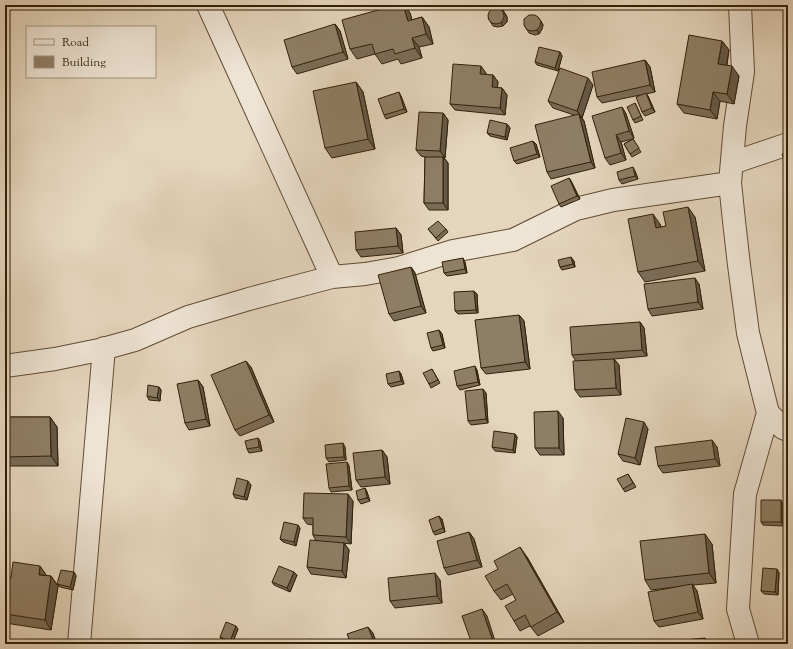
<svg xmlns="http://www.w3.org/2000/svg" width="793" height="649" font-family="'Sorts Mill Goudy',serif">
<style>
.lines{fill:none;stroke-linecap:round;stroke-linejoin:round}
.minor-casing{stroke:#5e4c35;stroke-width:24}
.minor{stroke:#eee4d4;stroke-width:22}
.wall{fill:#7b6c58;stroke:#311f08}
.shaded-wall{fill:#645847;stroke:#311f08}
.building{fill:#8f7e66;stroke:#311f08}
</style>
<rect width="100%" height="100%" fill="#e5d5bd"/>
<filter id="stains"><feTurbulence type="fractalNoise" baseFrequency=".005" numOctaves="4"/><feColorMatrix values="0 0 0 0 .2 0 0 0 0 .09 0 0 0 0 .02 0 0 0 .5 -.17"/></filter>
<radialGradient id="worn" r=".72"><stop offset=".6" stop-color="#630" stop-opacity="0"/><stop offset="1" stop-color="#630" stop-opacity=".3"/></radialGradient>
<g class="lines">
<g class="minor-casing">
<path id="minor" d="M208,5L332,277
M740,5L743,72L735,126L730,183L734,221L739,265L748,333L768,413L783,428L788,430
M732,163L788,144
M5,366L55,359L99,350L135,340L188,317L249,299L332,277L365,274L399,268L453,251L513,240L576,209L613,200L730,183
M79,644L104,348
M748,644L738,609L745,494L768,413"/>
</g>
<use href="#minor" class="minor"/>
</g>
<path class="wall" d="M396,5H404L410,13L412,20L422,17L429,27L433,44L419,47L422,58L401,64L398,59L382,64L375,54L357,59L350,49Z
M505,13L507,17V22L503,26L498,27L493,26L488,18Z
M541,21L543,25L542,29L539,34L535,35L529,33L524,25Z
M335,24L340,31L348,59L297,74L292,67Z
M722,41L729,50L727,65L739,76L734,104L720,101L717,119L684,113L677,104Z
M560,52L562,56L558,71L537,65L535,62Z
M645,60L650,67L655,92L646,94L648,96L655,112L645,116L642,112L640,95L602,103L597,97Z
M486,73V75H493L498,82L497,88H502L507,95L505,115L455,110L450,104Z
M356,82L363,92L375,149L332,158L325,148Z
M593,85L582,118L584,121L595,168L551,179L547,172L574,115L553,108L548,101Z
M401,96L407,112L386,119L384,115Z
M635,103L637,107L643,120L635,123L633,120Z
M622,107L626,114L634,138L633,139L641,152L632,157L624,144L633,139L621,142L626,160L610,165L605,158Z
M443,113L448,120L445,158H444L448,163V210H429L424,203L425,157L421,156L416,150Z
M507,124L510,128L507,140L490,136L487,133Z
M533,141L536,144L540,157L517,164L514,161Z
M635,171L638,179L622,184L619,180Z
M569,178L571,181L580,199L561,207L559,204Z
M695,217L705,271L645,282L638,272L660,224L661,227L666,226Z
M396,228L401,235L403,253L361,257L356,250Z
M428,229H446L448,232L438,241Z
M574,261L575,267L562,270L560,267Z
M465,262L467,273L447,276L444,273Z
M411,267L415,273L426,313L394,321L389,314Z
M699,284L703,309L652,316L648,309Z
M477,294L478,313L458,314L455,311Z
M519,315L524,321L530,369L486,374L481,368Z
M640,322L644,328L647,356L614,359L619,365L621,395L580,397L575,390L576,361L572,355Z
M439,330L442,334L445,348L433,351L431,348Z
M251,367L274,422L240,436L235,430Z
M432,369L440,383L431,388L429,384Z
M477,370L480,385L460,390L457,386Z
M399,371L401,374L404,384L391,387L388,384Z
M198,380L203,387L210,426L189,430L185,423Z
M159,387L161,390L160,401L149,400L147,396Z
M486,393L488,423L471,425L468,421Z
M5,417H50L57,427L58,466H5Z
M563,418L564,455H540L535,448Z
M648,429L640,465L623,461L618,454Z
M515,434L517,437L515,453L495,451L492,447Z
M258,438L260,441L262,451L249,453L247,449Z
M345,447L346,460L329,462L326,458Z
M717,447L720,466L663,473L658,466Z
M382,450L387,457L390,484L361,487L356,480Z
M347,462L349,466L352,490L331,492L329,488Z
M628,474L636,487L625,492L623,489Z
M251,485L247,500L235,498L233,494Z
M365,488L367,492L370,501L361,504L358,500Z
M353,501L351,544L343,543H344L349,550L346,578L311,574L307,567L316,541L313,535V525L307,524L303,518Z
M783,504V526L763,525L761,522Z
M442,519L445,532L435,535L433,532Z
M300,528L296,546L283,542L280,539Z
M469,532L474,539L482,567L448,575L444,568Z
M712,544L716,583L693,585L697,591L703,619L659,627L654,621L676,587L651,590L645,580Z
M527,557L564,622L538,636L530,626L520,631L514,621L516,600L513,594L501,600L494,591Z
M777,569L779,573L778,595L764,594L761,591Z
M74,572L76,576L73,590L60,587L57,584Z
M294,572L297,575L290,592L274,585L272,582Z
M47,576H51L58,586L51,630L5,623V577L11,578Z
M440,580L442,603L395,608L390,601Z
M238,629L232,644L222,640L220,637Z"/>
<path class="shaded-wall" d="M403,5H404L410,13L415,31L408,21Z
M503,10L507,17V22L503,26L501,23Z
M422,17L429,27L433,44L426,34Z
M538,17L543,25L542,29L539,34L537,30Z
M335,24L340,31L348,59L343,52Z
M412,38L419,47L422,58L415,48Z
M722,41L729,50L725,74L718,64Z
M560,52L562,56L558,71L555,68Z
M645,60L650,67L655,92L650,85Z
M481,66L486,73L485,81L480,74Z
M732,66L739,76L734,104L727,94Z
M493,75L498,82L497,94L492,87Z
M588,78L593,85L582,118L577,111Z
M356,82L363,92L375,149L368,139Z
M502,88L507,95L505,115L500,108Z
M399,92L401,96L407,112L404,109Z
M713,92L720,101L717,119L710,110Z
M646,93L648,96L655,112L652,108Z
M622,107L626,114L634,138L629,131Z
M443,113L448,120L445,158L440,151Z
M579,114L584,121L595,168L591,162Z
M507,124L510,128L507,140L505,137Z
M616,135L621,142L626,160L621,153Z
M533,141L536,144L540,157L537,154Z
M443,157L448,163V210L443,203Z
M633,167L635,171L638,179L635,176Z
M569,178L571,181L580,199L577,196Z
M688,207L695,217L705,271L698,261Z
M653,214L660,224L663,237L656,228Z
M396,228L401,235L403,253L398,246Z
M571,257L574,261L575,267L573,264Z
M463,258L465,262L467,273L465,269Z
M411,267L415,273L426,313L421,306Z
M695,278L699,284L703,309L698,302Z
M474,291L477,294L478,313L476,310Z
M519,315L524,321L530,369L525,362Z
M640,322L644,328L647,356L642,350Z
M439,330L442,334L445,348L443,345Z
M614,359L619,365L621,395L616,388Z
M246,361L251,367L274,422L269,415Z
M475,366L477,370L480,385L478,382Z
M399,371L401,374L404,384L401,381Z
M198,380L203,387L210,426L206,419Z
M159,387L161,390L160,401L157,398Z
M483,389L486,393L488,423L486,419Z
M558,411L563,418L564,455L559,448Z
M50,417L57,427L58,466L51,456Z
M644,422L648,429L640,465L635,458Z
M515,434L517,437L515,453L513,450Z
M258,438L260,441L262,451L259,447Z
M712,440L717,447L720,466L715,459Z
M343,443L345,447L346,460L344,457Z
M382,450L387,457L390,484L385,477Z
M347,462L349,466L352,490L349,486Z
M248,481L251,485L247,500L244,497Z
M365,488L367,492L370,501L367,498Z
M348,494L353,501L351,544L346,537Z
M781,500L783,504V526L781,522Z
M439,516L442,519L445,532L443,528Z
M298,525L300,528L296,546L294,542Z
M469,532L474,539L482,567L477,560Z
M705,534L712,544L716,583L709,573Z
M344,543L349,550L346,578L342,571Z
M520,547L527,557L564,622L557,612Z
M40,566L47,576L39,575Z
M777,569L779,573L778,595L775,592Z
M74,572L76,576L73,590L70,587Z
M294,572L297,575L290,592L287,588Z
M435,573L440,580L442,603L437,596Z
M51,576L58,586L51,630L45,620Z
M692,584L697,591L703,619L698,612Z
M482,609L487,616L496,644H494Z
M236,626L238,629L232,644L230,641Z
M368,627L373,633L377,644H375Z
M705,638L708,641V644H706Z"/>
<path class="building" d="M396,5H403L408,21L422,17L426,34L412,38L415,48L395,54L393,49L375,54L372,44L350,49L342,20Z
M488 16a8 8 0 1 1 16 0a8 8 0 1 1-16 0Z
M529,15H535L538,17L541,21L540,26L537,30L532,31L527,30L524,25V19Z
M335,24L343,52L292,67L284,40Z
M689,35L722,41L718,64L732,66L727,94L713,92L710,110L677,104Z
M539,47L560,52L555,68L535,62Z
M645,60L650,85L597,97L592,72Z
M453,64L481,66L480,74L493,75L492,87L502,88L500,108L450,104Z
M560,68L588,78L577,111L548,101Z
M356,82L368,139L325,148L313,91Z
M399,92L404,109L384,115L378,99Z
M646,93L652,108L642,112L636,97Z
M635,103L641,116L633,120L627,107Z
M622,107L629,131L616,135L621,153L605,158L592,116Z
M419,112L443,113L440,151L416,150Z
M579,114L591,162L547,172L535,125Z
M490,120L507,124L505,137L487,133Z
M633,139L639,148L630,154L624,144Z
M533,141L537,154L514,161L510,148Z
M788,151V170L782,154Z
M425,157H443V203H424Z
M633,167L635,176L619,180L617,172Z
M569,178L577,196L559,204L551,186Z
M688,207L698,261L638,272L628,219L653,214L656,228L666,226L663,212Z
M438,221L446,229L436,238L428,229Z
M396,228L398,246L356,250L355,232Z
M571,257L573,264L560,267L558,260Z
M463,258L465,269L444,273L442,262Z
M411,267L421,306L389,314L378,275Z
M695,278L698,302L648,309L644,284Z
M474,291L476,310L455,311L454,292Z
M519,315L525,362L481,368L475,320Z
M640,322L642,350L572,355L570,327Z
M439,330L443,345L431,348L427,333Z
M614,359L616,388L575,390L573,361Z
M246,361L269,415L235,430L211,375Z
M475,366L478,382L457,386L454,371Z
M432,369L438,380L429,384L423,373Z
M399,371L401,381L388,384L386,374Z
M198,380L206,419L185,423L177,384Z
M148,385L159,387L157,398L147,396Z
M483,389L486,419L468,421L465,391Z
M558,411L559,448H535L534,412Z
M5,417H50L51,456L5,457Z
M626,418L644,422L635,458L618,454Z
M494,431L515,434L513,450L492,447Z
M258,438L259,447L247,449L245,441Z
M712,440L715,459L658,466L655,447Z
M343,443L344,457L326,458L325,445Z
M382,450L385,477L356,480L353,453Z
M347,462L349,486L329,488L326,464Z
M628,474L633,483L623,489L617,479Z
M237,478L248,481L244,497L233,494Z
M365,488L367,498L358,500L356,491Z
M304,493L348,494L346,537L313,535V518H303Z
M761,500H781V522H761Z
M439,516L443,528L433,532L429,520Z
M284,522L298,525L294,542L280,539Z
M469,532L477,560L444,568L437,541Z
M705,534L709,573L645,580L640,541Z
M310,540L344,543L342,571L307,567Z
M520,547L557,612L531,627L525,615L514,621L505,606L516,600L507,584L494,591L485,576L498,569L494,561Z
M13,562L40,566L39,575L51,576L45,620L5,614V577L11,578Z
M279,566L294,572L287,588L272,582Z
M763,568L777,569L775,592L761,591Z
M61,570L74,572L70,587L57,584Z
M435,573L437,596L390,601L388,578Z
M692,584L698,612L654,621L648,592Z
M482,609L494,644H472L462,616Z
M226,622L236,626L230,641L220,637Z
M368,627L375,644H351L347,634Z
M705,638L706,644H684V640Z
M311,639L312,644H289Z
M332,641L333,644H320Z"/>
<rect width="793" height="649" fill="none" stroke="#e5d5bd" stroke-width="20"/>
<rect x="6" y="6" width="781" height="637" fill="none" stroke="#311f08" stroke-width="2"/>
<rect x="10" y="10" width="773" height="629" fill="none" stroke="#311f08"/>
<rect x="26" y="26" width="130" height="52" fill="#eee4d4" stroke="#a29582"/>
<rect x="34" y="39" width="20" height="6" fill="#eee4d4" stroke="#a29582"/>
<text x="62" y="46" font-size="12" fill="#311f08">Road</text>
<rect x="34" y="56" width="20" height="12" fill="#8f7e66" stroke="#a29582"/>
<text x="62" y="66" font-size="12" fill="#311f08">Building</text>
<rect width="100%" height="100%" filter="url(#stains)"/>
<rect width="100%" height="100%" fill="url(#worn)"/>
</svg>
